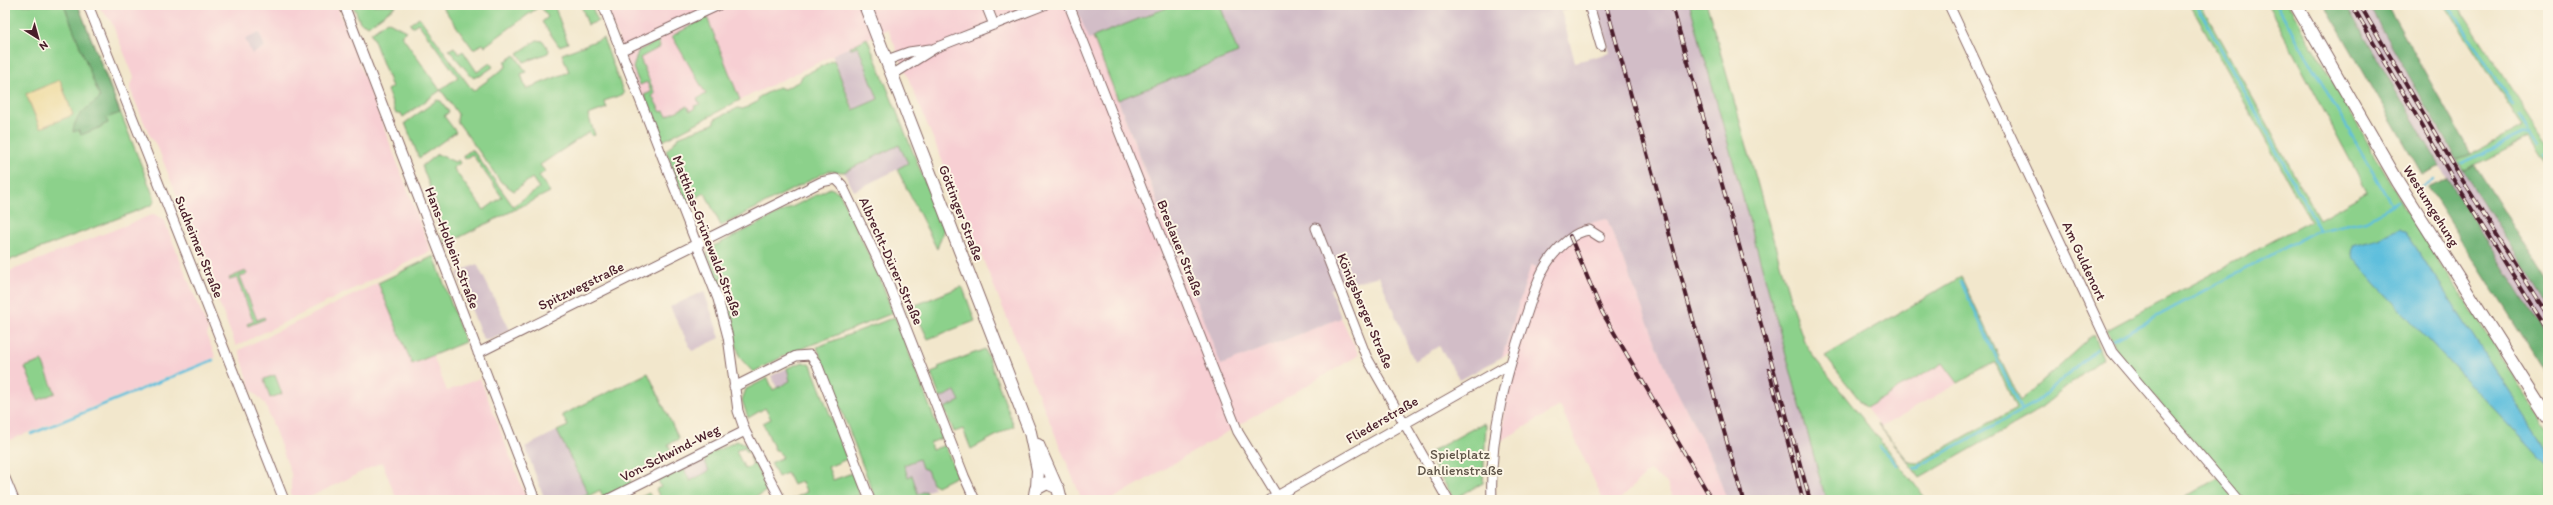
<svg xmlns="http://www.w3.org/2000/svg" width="2553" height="505" font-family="Itim,sans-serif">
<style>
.built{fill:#f7cfd3}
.industrial{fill:#d2bdc7}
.green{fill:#8cd18b;stroke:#6b785b}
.forest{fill:#71b377;stroke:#5e6951}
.sand{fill:#eeda9e;stroke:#9c7c64}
.water{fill:#5fbfdd;stroke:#546f84}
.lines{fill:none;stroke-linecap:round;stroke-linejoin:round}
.stream{stroke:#5fbfdd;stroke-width:2.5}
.minor-casing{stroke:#856563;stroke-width:11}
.major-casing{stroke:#856563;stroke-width:14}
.minor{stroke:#fff;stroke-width:9}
.major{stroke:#fff;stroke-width:12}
.rail-casing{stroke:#4a1f2b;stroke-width:4}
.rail{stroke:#fcf5e5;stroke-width:2.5;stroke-dasharray:8;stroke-linecap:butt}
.labels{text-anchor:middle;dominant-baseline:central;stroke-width:4;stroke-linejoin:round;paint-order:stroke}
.street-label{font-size:14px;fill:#4a1f2b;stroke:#fcf5e5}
.park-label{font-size:14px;fill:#5e5448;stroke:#fcf5e5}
</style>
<rect width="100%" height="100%" fill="#fcf5e5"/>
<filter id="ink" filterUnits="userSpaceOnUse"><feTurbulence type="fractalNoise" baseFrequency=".025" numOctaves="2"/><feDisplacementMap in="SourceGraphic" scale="8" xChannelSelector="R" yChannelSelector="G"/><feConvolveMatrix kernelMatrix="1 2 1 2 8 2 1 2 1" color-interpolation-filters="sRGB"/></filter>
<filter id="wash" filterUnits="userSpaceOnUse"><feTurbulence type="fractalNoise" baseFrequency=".012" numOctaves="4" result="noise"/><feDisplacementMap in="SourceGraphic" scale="16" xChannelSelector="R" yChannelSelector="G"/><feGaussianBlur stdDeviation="0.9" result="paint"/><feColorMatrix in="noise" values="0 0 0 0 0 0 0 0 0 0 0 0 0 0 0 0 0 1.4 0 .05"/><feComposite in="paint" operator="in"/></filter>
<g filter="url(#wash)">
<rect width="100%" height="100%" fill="#f2e7cc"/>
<path class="built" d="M97,5H337L431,251L236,346L158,148L149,134L130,89L134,77L111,21Z
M605,5H1004L1008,9L1018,5H1075L1089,38L1093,37L1221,365L1341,318L1359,355L1111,500H1082L888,29L740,100L663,141L657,139Z
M154,214L164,220L208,329L207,337L216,357L5,442V273Z
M1607,219L1670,378L1713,461L1727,500H1675L1666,482L1649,471L1619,500H1603L1560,406L1501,441L1511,352L1502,357L1531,265L1539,268L1548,252L1580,225Z
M434,256L465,342L433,356L447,391L480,378L527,500H397L382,462L304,500H294L291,494V473L265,404L251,389L239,350Z
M1944,363L1958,383L1881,427L1866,408Z"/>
<path class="industrial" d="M1075,5H1174L1089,39Z
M1220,5H1580L1561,11L1575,62L1610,53L1595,5H1690L1826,500H1727L1713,461L1670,378L1607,219L1580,225L1548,252L1539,268L1531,265L1502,357L1460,380L1439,346L1414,361L1379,276L1330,289L1341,318L1221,365L1118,100L1238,53Z
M2346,5H2368L2463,171L2548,305V339L2447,178Z
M259,33L265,47L252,54L245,39Z
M858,46L878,99L854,110L832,55L850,47V49Z
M899,144L908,164L854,191L844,172Z
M477,264L510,330L489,340L483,339L457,273Z
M704,291L720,338L692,351L670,307Z
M787,368L790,381L777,388L771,376Z
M955,391L960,401L944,408L940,398Z
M557,431L588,493L575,500H565L562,495L553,500H545L525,447Z
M703,457L709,471L689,481L683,468Z
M919,459L927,470L934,489L918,494L912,476L908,477L904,465Z"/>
<path class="green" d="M5,5H78L155,200L152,205L5,262Z
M353,5H397L368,26L360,22Z
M441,5H554L568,43L559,46L542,22L548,17L540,6L485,46L483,44L473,49Z
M581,5H591L598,21L588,25Z
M1174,5H1220L1238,53L1118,100L1093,37Z
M1690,5H1707L1793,309L1804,341L1813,356L1927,500H1826Z
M2191,5H2201L2319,219L2367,192L2268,5H2289L2405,208L2548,430V500H2180L2223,475L2121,359L2107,330L2310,221Z
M2445,5H2458L2548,145V166L2530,137L2463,171L2457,159L2471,154L2523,127Z
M419,17L473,91L506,67L505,62L515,55L526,72L521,74L526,89L569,72L562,54L603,38L624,94L604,101L607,108L588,115L595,135L592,136L589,132L540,165L545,171L539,176L550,192L446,244L436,219L441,216L422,166L437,154L455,162L458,160L460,163L453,168L484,210L502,197L472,154L465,159L463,156L472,149L513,206L539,188L532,178L514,191L501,182L457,121L458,114L441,90L403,117L401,113L396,114L387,90L392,87L371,33L387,21L406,31L401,35L440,90L458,77L418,23L412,27L410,24Z
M707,17L740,100L663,141L644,95L651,92L647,82L640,85L633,68L638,51L658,41L660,47L640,58L655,94L652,96L661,112L664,111L667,116L687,106L690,111L695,108L694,106L700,104L697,99L706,94L672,36Z
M867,38L944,229L937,249L897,169L908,163L899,145L844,172L828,171L721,226L705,193L686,202L666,151L680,136L713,124L715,119L738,108L743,109L757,102L759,97L779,87L784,89L800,81L802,76L834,60L853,110L878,99L858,46L850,49V47Z
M537,40L543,41L549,50L548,53L524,62L518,53Z
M454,47L459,54L463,51L477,72L490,63L493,67L480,76L472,77L449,50Z
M437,100L441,101L449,112L444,116L456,132L419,158L405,123Z
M830,188L839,192L880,278L893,313L788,354L753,372L740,358L725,302L707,256L710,248Z
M434,256L465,342L412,364L378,283Z
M246,271L247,274L240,276L257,320L264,317L265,319L248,326L247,324L254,321L252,318L237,278L230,280L229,278Z
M1961,277L2020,401L2093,335L2103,358L2034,413L1920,478L1878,424L1909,462L1918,463L2016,408L1995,362L1958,383L1943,363L1866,408L1825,356Z
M960,287L963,288L975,321L928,339L915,312L908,314L906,309Z
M895,317L942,438L930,443L932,450L945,445L957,476L937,486L932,483L927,470L922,468L919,459L904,465L908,477L912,475L918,494L926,491L928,496L920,500H876L817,347Z
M985,349L1014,426L971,449L963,429L954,432L944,408L960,401L955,391L940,398L931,373L939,370L938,367Z
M42,361L55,393L38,400L25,367Z
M803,362L811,365L847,459L828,467L833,480L852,473L860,495L847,500H791L807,492L801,481L793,485L787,473L778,477L771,463L783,457L777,450H775L763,423L771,419L765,408L748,418L742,400L746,389L768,378L773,390L790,381L787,368Z
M648,373L679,439L668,444L673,455L628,476L631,483L603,497L600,490L581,500H575L588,493L557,431L568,426L562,415Z
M275,375L282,394L270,398L264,379Z
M1483,423L1486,425L1483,483L1454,499L1427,454Z
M737,441L745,444L749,452L747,453L744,447L736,451L745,469L753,465L750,457L751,456L768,490L751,500H635L649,493L652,499L659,496L656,489L661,487L658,480L683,467L690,481L709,471L703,457Z"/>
<path class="forest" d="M64,5H78L120,113L106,118L108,123L101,126V127L81,135L79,130L73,132C74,116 88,107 100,98Z
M2325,5H2346L2440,166L2422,174Z
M2368,5H2387L2471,154L2457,159Z
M2475,165L2548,282V305L2463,171Z
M2447,178L2548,339V376L2428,187Z"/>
<path class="sand" d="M60,80L73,115L40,128L26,94Z"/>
<path class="water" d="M2399,228L2406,232L2548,452V466L2375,283L2352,255L2353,246L2379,239Z"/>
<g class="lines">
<path class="stream" d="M2197,5L2320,231
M2277,5L2391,204
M2449,5L2513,105
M2520,115L2531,133
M2546,156L2548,158
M2462,163L2524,134L2531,133L2539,144
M2419,189L2433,179
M1961,282L2021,410
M2113,340L2314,232L2366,220L2398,201
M31,434L213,360
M1880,447L1897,465
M1914,468H1919L1921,465L2035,403L2097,349"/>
</g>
</g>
<g filter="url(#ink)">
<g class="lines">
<g class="minor-casing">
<path id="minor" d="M88,5L284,500
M344,5L535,500
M603,5L718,299L728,337L738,411L745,431L781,500
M986,5L994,25
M1069,5L1238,432L1277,496
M1589,5L1601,46
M1949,5L2112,352L2238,500
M620,51L719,5
M887,60L909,52L930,49
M892,75L935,48L1044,5
M1316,228L1366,356L1448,500
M478,353L821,182L836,179L842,185L886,277L964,476L975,500
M734,387L796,356L810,355L817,364L870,500
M5,478L14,500
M607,500L745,431
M1270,500L1508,365
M1492,500C1489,436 1506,373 1527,313C1537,283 1542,261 1568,240C1574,235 1580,231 1589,230L1600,237"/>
</g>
<g class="major-casing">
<path id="major" d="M865,5L1030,432L1038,470L1037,487
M2296,5L2398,182L2548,419
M1038,445L1056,486
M1034,500L1036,489L1047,483L1058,488L1061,500"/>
</g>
<use href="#minor" class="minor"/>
<use href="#major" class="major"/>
<g class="rail-casing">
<path id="rail" d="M1606,5L1743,500
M1672,5L1810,500
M2352,5L2456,184L2548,331
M2360,5L2463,181L2548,316
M1570,236L1602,312L1712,500
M1769,370L1803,500"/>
</g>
<use href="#rail" class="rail"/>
</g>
</g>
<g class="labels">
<g class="street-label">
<text transform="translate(2431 206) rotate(58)">Westumgehung</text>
<text transform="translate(961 213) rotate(69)">Göttinger Straße</text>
<text transform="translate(707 236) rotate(69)">Matthias-Grünewald-Straße</text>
<text transform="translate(199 247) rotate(68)">Sudheimer Straße</text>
<text transform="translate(452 248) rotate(69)">Hans-Holbein-Straße</text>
<text transform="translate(1180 248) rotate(68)">Breslauer Straße</text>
<text transform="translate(891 261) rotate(66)">Albrecht-Dürer-Straße</text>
<text transform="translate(2084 261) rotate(65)">Am Guldenort</text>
<text transform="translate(581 286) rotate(-26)">Spitzwegstraße</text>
<text transform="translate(1365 311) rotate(67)">Königsberger Straße</text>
<text transform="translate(1382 420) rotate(-30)">Fliederstraße</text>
<text transform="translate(670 453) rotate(-27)">Von-Schwind-Weg</text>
</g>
<g class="park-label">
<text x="1460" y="454">Spielplatz<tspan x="1460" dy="16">Dahlienstraße</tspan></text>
</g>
</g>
<rect width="2553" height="505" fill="none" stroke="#fcf5e5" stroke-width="20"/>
<g transform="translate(38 38) rotate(143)" stroke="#fcf5e5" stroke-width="3" paint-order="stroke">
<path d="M0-3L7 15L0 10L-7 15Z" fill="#4a1f2b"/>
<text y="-6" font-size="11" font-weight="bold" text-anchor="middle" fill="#4a1f2b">N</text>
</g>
</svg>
